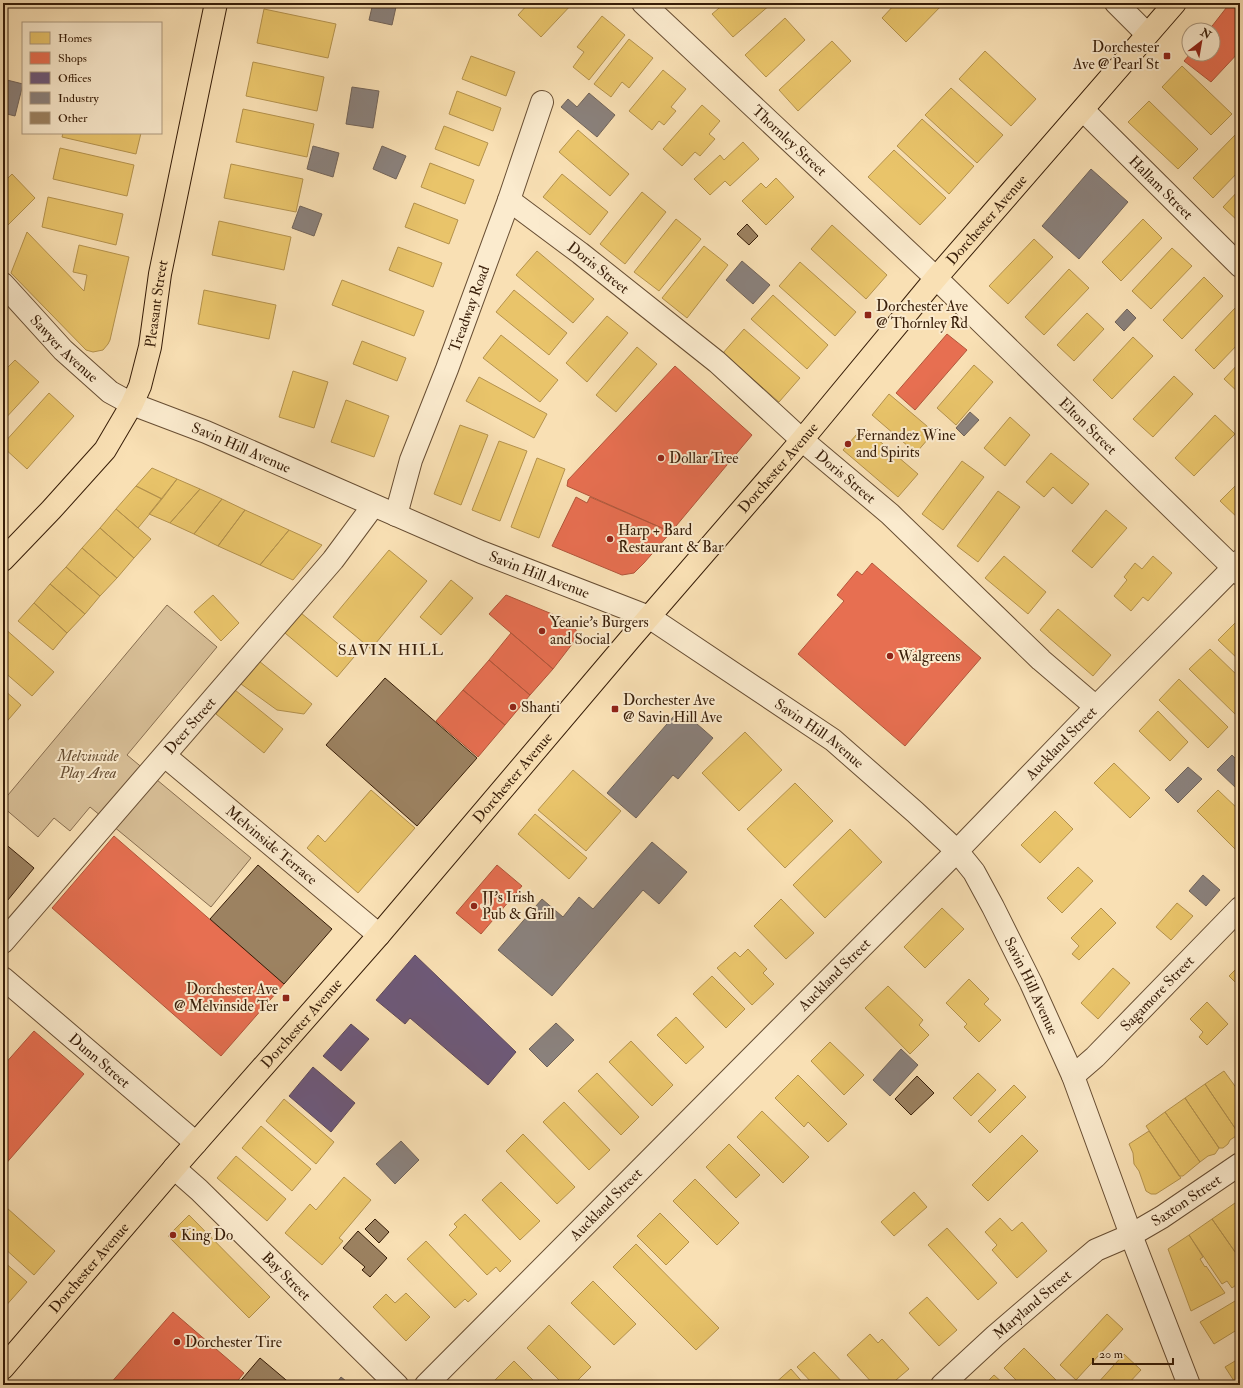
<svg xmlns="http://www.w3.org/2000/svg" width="1243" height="1388" font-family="'IM FELL Double Pica',serif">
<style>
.green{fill:#d8bf97;stroke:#886e50}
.homes{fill:#e9c46a;stroke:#b4924d}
.shops{fill:#e76f51;stroke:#b2563b}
.offices{fill:#6d597a;stroke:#5d4758}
.industry{fill:#8a817c;stroke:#716359}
.building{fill:#9c8261;stroke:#371d08}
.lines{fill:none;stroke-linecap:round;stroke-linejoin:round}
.minor-casing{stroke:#684e33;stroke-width:24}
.major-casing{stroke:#371d08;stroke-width:24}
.minor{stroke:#fbebce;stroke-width:22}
.major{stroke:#f9e0b4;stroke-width:22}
.poi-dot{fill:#8f2418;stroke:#fbebce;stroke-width:1.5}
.labels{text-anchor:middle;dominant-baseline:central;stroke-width:4;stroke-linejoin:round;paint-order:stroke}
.poi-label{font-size:15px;fill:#371d08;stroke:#fbebce;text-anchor:start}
.street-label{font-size:15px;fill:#371d08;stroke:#fbebce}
.park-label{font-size:15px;font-style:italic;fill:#674e33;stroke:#fbebce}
.neighbourhood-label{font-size:16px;letter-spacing:1px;fill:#371d08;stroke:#fbebce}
</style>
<rect width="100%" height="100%" fill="#f9e0b4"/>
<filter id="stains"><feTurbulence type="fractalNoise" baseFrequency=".005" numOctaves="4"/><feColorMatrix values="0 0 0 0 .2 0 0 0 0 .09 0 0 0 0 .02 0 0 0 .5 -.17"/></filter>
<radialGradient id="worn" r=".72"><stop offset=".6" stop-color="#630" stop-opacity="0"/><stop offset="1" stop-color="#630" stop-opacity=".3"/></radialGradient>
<path class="green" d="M167,605L217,647L127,755L251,858L211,907L90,807L70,831L54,818L38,837L3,807V801Z"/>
<path class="homes" d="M529,3H573L541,37L518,15Z
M725,3H770L771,4L733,37L712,14Z
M896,3H944L906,42L882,18Z
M264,9L336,24L328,58L257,43Z
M602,16L625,35L589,80L573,67L584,52L577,47Z
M785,18L805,40L766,77L745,55Z
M629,39L653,58L629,88L622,82L611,97L594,84Z
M832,41L851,61L798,111L779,90Z
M985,51L1036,99L1011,126L959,79Z
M471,56L515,72L506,96L462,79Z
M253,62L324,77L317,111L246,96Z
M1182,66L1232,114L1211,135L1162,87Z
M663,70L686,89L671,107L676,111L664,125L659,121L652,130L629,111Z
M1240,79V90L1235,84Z
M951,88L1003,135L977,163L925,115Z
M457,91L501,108L493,131L449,114Z
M1149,101L1198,149L1178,169L1128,122Z
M702,105L720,121L709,134L715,139L700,156L695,152L682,166L663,149Z
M243,109L314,124L307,157L236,142Z
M922,119L974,166L949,194L897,146Z
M444,126L488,143L479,166L435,149Z
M578,130L629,174L610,196L559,152Z
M63,133H141L136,154L62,137Z
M1237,133L1240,136V170L1213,198L1193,178Z
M743,142L759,159L730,186L725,181L710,195L694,179L720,155L724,160Z
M60,148L134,165L127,196L53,179Z
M894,150L946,198L920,225L868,177Z
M430,163L474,180L465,204L421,187Z
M231,164L303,179L296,212L224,198Z
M12,174L35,198L3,230V183Z
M562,174L608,212L590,235L543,197Z
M776,178L794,197L766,225L742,201L761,183L766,188Z
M1240,189V223L1223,207Z
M642,192L666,212L625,264L600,244Z
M48,197L123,214L116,245L42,227Z
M414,203L458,220L449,244L405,227Z
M676,219L701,239L659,291L634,272Z
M1143,219L1162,238L1121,281L1102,262Z
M219,221L291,237L284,270L212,255Z
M832,225L887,275L866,299L811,249Z
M27,232L84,291L87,275L73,272L79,245L129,257L110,340L108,344L103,350L93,352L86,350L11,273Z
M1034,239L1053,257L1008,304L989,286Z
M704,246L728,265L687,318L662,298Z
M398,247L442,263L433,287L389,270Z
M1172,248L1192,266L1151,309L1132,291Z
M537,251L594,299L573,323L516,275Z
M800,262L856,312L835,336L779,286Z
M1069,269L1089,288L1044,335L1025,317Z
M1204,277L1223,296L1182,339L1163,320Z
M342,280L424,311L414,336L332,305Z
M204,290L276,305L269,339L198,324Z
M514,290L567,333L549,355L496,312Z
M773,295L828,345L807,369L751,319Z
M1235,308L1240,312V342L1214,369L1195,350Z
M1087,313L1104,329L1074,361L1057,345Z
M607,316L628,333L587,382L566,363Z
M744,329L800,378L779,402L723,353Z
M501,335L558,380L540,402L483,358Z
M1133,337L1153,356L1112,399L1093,380Z
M362,341L406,358L397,381L353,364Z
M637,347L657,364L616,412L596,395Z
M15,360L39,382L3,421V372Z
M1240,362V394L1224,379Z
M974,365L993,382L956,425L937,408Z
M293,371L328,382L314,428L279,417Z
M1174,376L1193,394L1153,437L1133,419Z
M479,377L547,414L534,438L466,401Z
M49,393L74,416L27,469L3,447V444Z
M889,394L934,432L916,453L872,415Z
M346,400L389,416L374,457L331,442Z
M1215,415L1235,434L1194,476L1175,458Z
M1010,417L1030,435L1005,466L984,448Z
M460,425L488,435L461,505L434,494Z
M863,427L918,474L898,497L843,450Z
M499,441L527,451L500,521L472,510Z
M1051,453L1089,484L1072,504L1053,487L1044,497L1026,482Z
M537,458L565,469L539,538L511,527Z
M962,461L984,477L943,530L922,514Z
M152,468L177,479L162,499L136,486Z
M177,479L200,489L170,523L149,514Z
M1240,481V520L1220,501Z
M136,486L162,499L138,528L116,509Z
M200,489L222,499L194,534L170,523Z
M998,491L1020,507L978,562L957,546Z
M222,499L245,510L218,546L194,534Z
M116,509L151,539L134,558L100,528Z
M245,510L289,530L260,565L218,546Z
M1106,510L1127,528L1092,568L1072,551Z
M100,528L134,558L117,578L82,548Z
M289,530L322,545L293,580L260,565Z
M82,548L117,578L100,596L66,567Z
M389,550L427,581L371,649L333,617Z
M1004,556L1046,592L1028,614L985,578Z
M1153,556L1172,573L1148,601L1143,597L1131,611L1114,596L1127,580L1124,577L1135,563L1142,569Z
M66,567L100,596L85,614L50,584Z
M451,580L473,598L441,635L420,617Z
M50,584L85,614L67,633L34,603Z
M213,595L239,623L221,641L194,612Z
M34,603L67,633L53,650L18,621Z
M1058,609L1111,655L1093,676L1040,630Z
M301,613L354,657L337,677L285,633Z
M1239,619L1240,620V661L1218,640Z
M3,627L54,672L32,696L3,671Z
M1210,649L1240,678V715L1238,717L1189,669Z
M259,661L312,704L304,714L277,710L241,684Z
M1179,679L1228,727L1208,748L1159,700Z
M3,689L21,705L3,726Z
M235,690L283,729L264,753L216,714Z
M1158,711L1188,742L1170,761L1139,731Z
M745,732L782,770L739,811L702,773Z
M1114,763L1150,798L1130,818L1094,783Z
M573,770L621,811L586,851L538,810Z
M795,783L833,821L785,868L747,829Z
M371,790L415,828L358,893L307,848L318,835L325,842Z
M1218,790L1240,811V850L1238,852L1197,811Z
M1055,811L1073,829L1040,863L1021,845Z
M535,814L587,858L569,879L518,834Z
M850,829L882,862L825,918L793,885Z
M1078,867L1093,881L1062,913L1047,898Z
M781,899L814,933L786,959L754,926Z
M1177,903L1193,916L1171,940L1156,927Z
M942,908L964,929L925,968L904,947Z
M1101,908L1116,923L1079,960L1072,954L1079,946L1071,938Z
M748,949L767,969L763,973L774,984L752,1005L717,968L735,952L740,957Z
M1240,965V987L1229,976Z
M1113,968L1130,983L1098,1019L1081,1003Z
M712,976L745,1009L726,1028L693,994Z
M969,979L989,999L984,1004L1001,1020L979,1042L964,1027L967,1024L946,1003Z
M888,986L923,1020L919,1025L929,1035L910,1054L865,1008Z
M1207,1002L1228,1024L1207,1045L1199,1037L1203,1032L1190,1019Z
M676,1017L704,1047L686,1064L657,1035Z
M631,1041L673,1085L652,1106L609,1062Z
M830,1042L864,1075L844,1095L811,1061Z
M1224,1071L1240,1093L1239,1134L1205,1084Z
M597,1073L639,1117L621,1135L578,1091Z
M978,1073L996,1090L971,1116L953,1098Z
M798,1075L847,1124L828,1142L808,1122L804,1127L775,1098Z
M1205,1084L1239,1134L1230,1140L1228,1144L1223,1148H1219L1185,1098Z
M1014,1085L1026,1097L990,1133L978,1121Z
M1185,1098L1219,1148L1215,1154L1208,1156L1200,1162L1165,1112Z
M284,1099L334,1142L316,1164L266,1121Z
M564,1102L610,1150L589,1170L543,1122Z
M762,1111L809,1157L783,1183L737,1137Z
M1165,1112L1200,1162L1183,1176H1179L1146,1126Z
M261,1126L311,1169L292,1191L242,1148Z
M1149,1131L1181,1178L1156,1194H1151L1146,1191L1139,1171L1134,1164L1133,1153L1129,1144Z
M523,1134L575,1187L557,1204L506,1151Z
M1022,1135L1038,1151L988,1201L972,1185Z
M729,1144L760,1175L736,1198L706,1167Z
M236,1156L286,1199L267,1221L217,1178Z
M344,1177L371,1200L339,1238L343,1241L322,1265L285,1233L310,1204L316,1210Z
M695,1179L739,1223L717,1245L673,1201Z
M501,1182L540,1221L520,1240L482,1200Z
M914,1192L927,1207L894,1236L881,1222Z
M1235,1203L1240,1211V1259L1212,1219Z
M7,1208L55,1251L34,1275L3,1247V1212Z
M660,1213L689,1242L666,1265L637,1236Z
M465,1214L511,1261L500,1272L496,1267L487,1275L449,1235L457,1227L454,1224Z
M189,1215L270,1297L249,1318L168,1236Z
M1000,1218L1012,1231L1022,1222L1047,1251L1017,1278L992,1250L997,1245L985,1232Z
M1212,1219L1240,1259V1282L1232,1288L1227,1281L1222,1284L1189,1235Z
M947,1228L997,1283L978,1300L928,1245Z
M1189,1235L1203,1257L1200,1259L1205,1267L1206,1266L1225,1293L1191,1311L1168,1249Z
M426,1241L477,1294L468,1302L465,1299L455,1308L407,1259Z
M636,1244L719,1328L696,1350L613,1267Z
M3,1261L27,1282L3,1309Z
M593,1281L636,1324L614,1345L571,1303Z
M406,1293L430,1317L406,1341L373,1307L386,1294L395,1303Z
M927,1297L957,1330L939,1346L909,1313Z
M1240,1298V1328L1214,1344L1200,1322Z
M1107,1314L1123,1329L1076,1380L1060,1365Z
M549,1325L591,1367L573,1385H564L527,1348Z
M870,1334L878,1343L882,1339L909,1369L890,1385H874L847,1355Z
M1024,1348L1061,1385H1021L1004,1368Z
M814,1352L845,1385H814L797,1367Z
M1124,1354L1141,1370L1127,1385H1096Z
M1240,1358V1378L1234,1381L1225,1367Z
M514,1361L538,1385H496L493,1382Z
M791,1369L805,1385H773Z
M994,1375L1005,1385H984Z"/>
<path class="shops" d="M1230,3H1240V51L1211,82L1184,61L1190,54H1213V30H1209Z
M947,334L967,350L915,410L896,393Z
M675,366L752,435L671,532L567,486L568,480Z
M576,497L587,503L590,497L671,532L644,563L634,573L622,575L552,546Z
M872,563L981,658L905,746L798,654L844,601L837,595L857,571L862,575Z
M506,595L569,621L575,628L578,635L576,639L553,669L489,614Z
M511,633L553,669L530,695L489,660Z
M489,660L530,695L505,725L463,690Z
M463,690L505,725L478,757L436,721Z
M114,836L284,984L221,1056L52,908Z
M497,865L522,886L481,934L456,913Z
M34,1031L84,1074L3,1167V1066Z
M173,1312L244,1373L234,1385H109Z"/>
<path class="offices" d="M415,955L516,1052L488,1085L410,1018L405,1024L376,1000Z
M351,1024L369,1039L341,1071L323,1056Z
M313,1067L355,1103L331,1132L289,1096Z"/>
<path class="industry" d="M373,3L396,7L392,25L369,20Z
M3,79L23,84L15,116L3,113Z
M352,87L379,91L373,128L346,124Z
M589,93L615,115L597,137L561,107L568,99L577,107Z
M313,146L339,153L333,177L307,169Z
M382,146L406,156L396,179L373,169Z
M1091,169L1128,202L1079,259L1042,226Z
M300,206L322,214L314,236L292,228Z
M742,261L770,285L753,304L726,280Z
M1127,309L1136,318L1124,331L1115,322Z
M970,412L979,420L964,436L956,428Z
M680,709L713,738L678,779L673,775L636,818L607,793Z
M1232,755L1240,763V784L1236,788L1217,770Z
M1188,767L1202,779L1178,803L1165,790Z
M652,842L687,872L659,904L643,890L552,996L498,950L542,899L563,917L579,897L593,909Z
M1203,875L1220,890L1206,906L1189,891Z
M556,1023L574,1040L547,1067L529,1049Z
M901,1049L918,1065L890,1096L873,1080Z
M401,1141L419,1160L395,1184L376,1164Z
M341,1377L351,1385H335Z"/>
<path class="building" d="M747,224L758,236L749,245L737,234Z
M385,678L477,758L417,826L326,745Z
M3,842L34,868L3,906Z
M258,865L332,929L284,984L210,919Z
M917,1076L934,1093L911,1115L895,1099Z
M375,1219L389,1232L379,1243L365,1229Z
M358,1231L387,1258L370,1277L362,1270L365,1267L343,1248Z
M260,1358L292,1385H237Z"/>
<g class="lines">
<g class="minor-casing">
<g id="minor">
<path id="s1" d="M643,3L936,278L1240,574"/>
<path d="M1116,3L1147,34"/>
<path id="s2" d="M1083,110L1240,266"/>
<path id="s3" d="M509,200L580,253L717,362L802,440L890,514L1041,660L1096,707"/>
<path id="s4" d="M3,284L63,350L110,392L132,404L206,432L481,552L649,617L833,740L915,812L957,851L974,872L993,907L1031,983L1073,1076L1131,1235L1189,1385"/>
<path id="s5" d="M396,515L411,460L447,369L509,200L542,102"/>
<path id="s6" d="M165,756L379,935"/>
<path id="s7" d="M3,942L333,560L373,506"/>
<path id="s8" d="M3,978L196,1143"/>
<path id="s9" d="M1073,1076L1095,1057L1240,908"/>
<path id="s10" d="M174,1168L199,1190L397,1385"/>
<path id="s11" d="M426,1385L957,851L1096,707L1240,561"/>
<path id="s12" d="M942,1385L995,1336L1065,1276L1096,1250L1131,1235L1162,1217L1240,1164"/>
</g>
</g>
<g class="major-casing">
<g id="major">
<path id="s13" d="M3,560L51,510L105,450L132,404L140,386L150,347L160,274L216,3"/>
<path id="s14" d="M3,1368L181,1160L379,935L630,639L802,440L936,278L1175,3"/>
</g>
</g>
<use href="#minor" class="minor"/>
<use href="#major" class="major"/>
</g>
<g class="poi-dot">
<rect x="1163" y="52" width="8" height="8" rx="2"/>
<rect x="864" y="311" width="8" height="8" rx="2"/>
<circle cx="848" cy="444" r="4"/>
<circle cx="661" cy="458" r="4"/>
<circle cx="610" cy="539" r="4"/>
<circle cx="542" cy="631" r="4"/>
<circle cx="890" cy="656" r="4"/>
<circle cx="513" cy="707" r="4"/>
<rect x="611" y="705" width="8" height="8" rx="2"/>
<circle cx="474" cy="906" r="4"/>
<rect x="282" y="994" width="8" height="8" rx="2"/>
<circle cx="173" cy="1235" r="4"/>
<circle cx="177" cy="1342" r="4"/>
</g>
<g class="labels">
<g class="poi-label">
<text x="1159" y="47" text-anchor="end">Dorchester<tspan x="1159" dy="17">Ave @ Pearl St</tspan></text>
<text x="876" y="306">Dorchester Ave<tspan x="876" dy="17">@ Thornley Rd</tspan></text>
<text x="856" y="435">Fernandez Wine<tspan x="856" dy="17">and Spirits</tspan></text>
<text x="669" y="458">Dollar Tree</text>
<text x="618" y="530">Harp + Bard<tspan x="618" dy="17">Restaurant &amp; Bar</tspan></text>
<text x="550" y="622">Yeanie's Burgers<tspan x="550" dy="17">and Social</tspan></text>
<text x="898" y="656">Walgreens</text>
<text x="623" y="700">Dorchester Ave<tspan x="623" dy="17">@ Savin Hill Ave</tspan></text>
<text x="521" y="707">Shanti</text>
<text x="482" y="897">JJ's Irish<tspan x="482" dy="17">Pub &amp; Grill</tspan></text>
<text x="278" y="989" text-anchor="end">Dorchester Ave<tspan x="278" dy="17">@ Melvinside Ter</tspan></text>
<text x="181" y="1235">King Do</text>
<text x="185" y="1342">Dorchester Tire</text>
</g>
<g class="street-label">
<text stroke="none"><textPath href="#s1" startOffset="201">Thornley Street</textPath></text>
<text stroke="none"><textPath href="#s2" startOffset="110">Hallam Street</textPath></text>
<text stroke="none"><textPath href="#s14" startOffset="1512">Dorchester Avenue</textPath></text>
<text stroke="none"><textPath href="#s3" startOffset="112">Doris Street</textPath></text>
<text stroke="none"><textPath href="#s13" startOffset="307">Pleasant Street</textPath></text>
<text stroke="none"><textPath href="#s5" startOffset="219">Treadway Road</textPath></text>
<text stroke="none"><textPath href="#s4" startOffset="89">Sawyer Avenue</textPath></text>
<text stroke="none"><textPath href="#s1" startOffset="614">Elton Street</textPath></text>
<text stroke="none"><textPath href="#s4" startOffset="295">Savin Hill Avenue</textPath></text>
<text stroke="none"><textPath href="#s14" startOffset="1188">Dorchester Avenue</textPath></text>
<text stroke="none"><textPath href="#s3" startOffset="436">Doris Street</textPath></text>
<text stroke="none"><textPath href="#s4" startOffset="619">Savin Hill Avenue</textPath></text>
<text stroke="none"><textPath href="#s7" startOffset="286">Deer Street</textPath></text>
<text stroke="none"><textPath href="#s4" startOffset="943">Savin Hill Avenue</textPath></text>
<text stroke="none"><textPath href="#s11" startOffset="903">Auckland Street</textPath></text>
<text stroke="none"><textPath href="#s14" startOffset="780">Dorchester Avenue</textPath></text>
<text stroke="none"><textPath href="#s6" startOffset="139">Melvinside Terrace</textPath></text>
<text stroke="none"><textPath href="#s11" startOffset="579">Auckland Street</textPath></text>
<text stroke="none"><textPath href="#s4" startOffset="1279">Savin Hill Avenue</textPath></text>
<text stroke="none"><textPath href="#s9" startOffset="118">Sagamore Street</textPath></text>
<text stroke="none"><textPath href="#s14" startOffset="456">Dorchester Avenue</textPath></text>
<text stroke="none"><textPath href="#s8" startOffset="127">Dunn Street</textPath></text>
<text stroke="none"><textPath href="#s12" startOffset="308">Saxton Street</textPath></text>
<text stroke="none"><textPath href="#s11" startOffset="255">Auckland Street</textPath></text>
<text stroke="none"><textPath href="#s14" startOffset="132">Dorchester Avenue</textPath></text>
<text stroke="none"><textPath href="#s10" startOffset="156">Bay Street</textPath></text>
<text stroke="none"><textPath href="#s12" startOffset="121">Maryland Street</textPath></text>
</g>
<g class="park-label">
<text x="88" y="756">Melvinside<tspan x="88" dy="17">Play Area</tspan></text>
</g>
<g class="neighbourhood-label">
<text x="391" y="650">SAVIN HILL</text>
</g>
</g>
<rect width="1243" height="1388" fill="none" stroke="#f9e0b4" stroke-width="16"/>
<rect x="4" y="4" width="1235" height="1380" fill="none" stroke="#371d08" stroke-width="2"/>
<rect x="8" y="8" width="1227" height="1372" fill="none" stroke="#371d08"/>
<rect x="22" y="22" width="140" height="112" fill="#fbebce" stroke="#ad997f"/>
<rect x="30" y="32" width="20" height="12" fill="#e9c46a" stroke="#ad997f"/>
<text x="58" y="42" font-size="12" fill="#371d08">Homes</text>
<rect x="30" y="52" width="20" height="12" fill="#e76f51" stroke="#ad997f"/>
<text x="58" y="62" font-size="12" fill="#371d08">Shops</text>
<rect x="30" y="72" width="20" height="12" fill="#6d597a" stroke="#ad997f"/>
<text x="58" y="82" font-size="12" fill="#371d08">Offices</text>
<rect x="30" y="92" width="20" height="12" fill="#8a817c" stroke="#ad997f"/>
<text x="58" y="102" font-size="12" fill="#371d08">Industry</text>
<rect x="30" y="112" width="20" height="12" fill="#9c8261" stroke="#ad997f"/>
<text x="58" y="122" font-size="12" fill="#371d08">Other</text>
<g transform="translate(1201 42) rotate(31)"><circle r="19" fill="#fbebce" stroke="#ad997f"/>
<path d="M0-3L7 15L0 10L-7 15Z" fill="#8f2418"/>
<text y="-6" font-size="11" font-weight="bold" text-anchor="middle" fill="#371d08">N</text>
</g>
<path d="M1093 1358v6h80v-6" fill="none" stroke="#371d08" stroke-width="2"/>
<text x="1099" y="1358" font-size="12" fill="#371d08" stroke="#fbebce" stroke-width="3" paint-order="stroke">20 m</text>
<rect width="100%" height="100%" filter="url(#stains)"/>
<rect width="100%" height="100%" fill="url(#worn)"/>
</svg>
